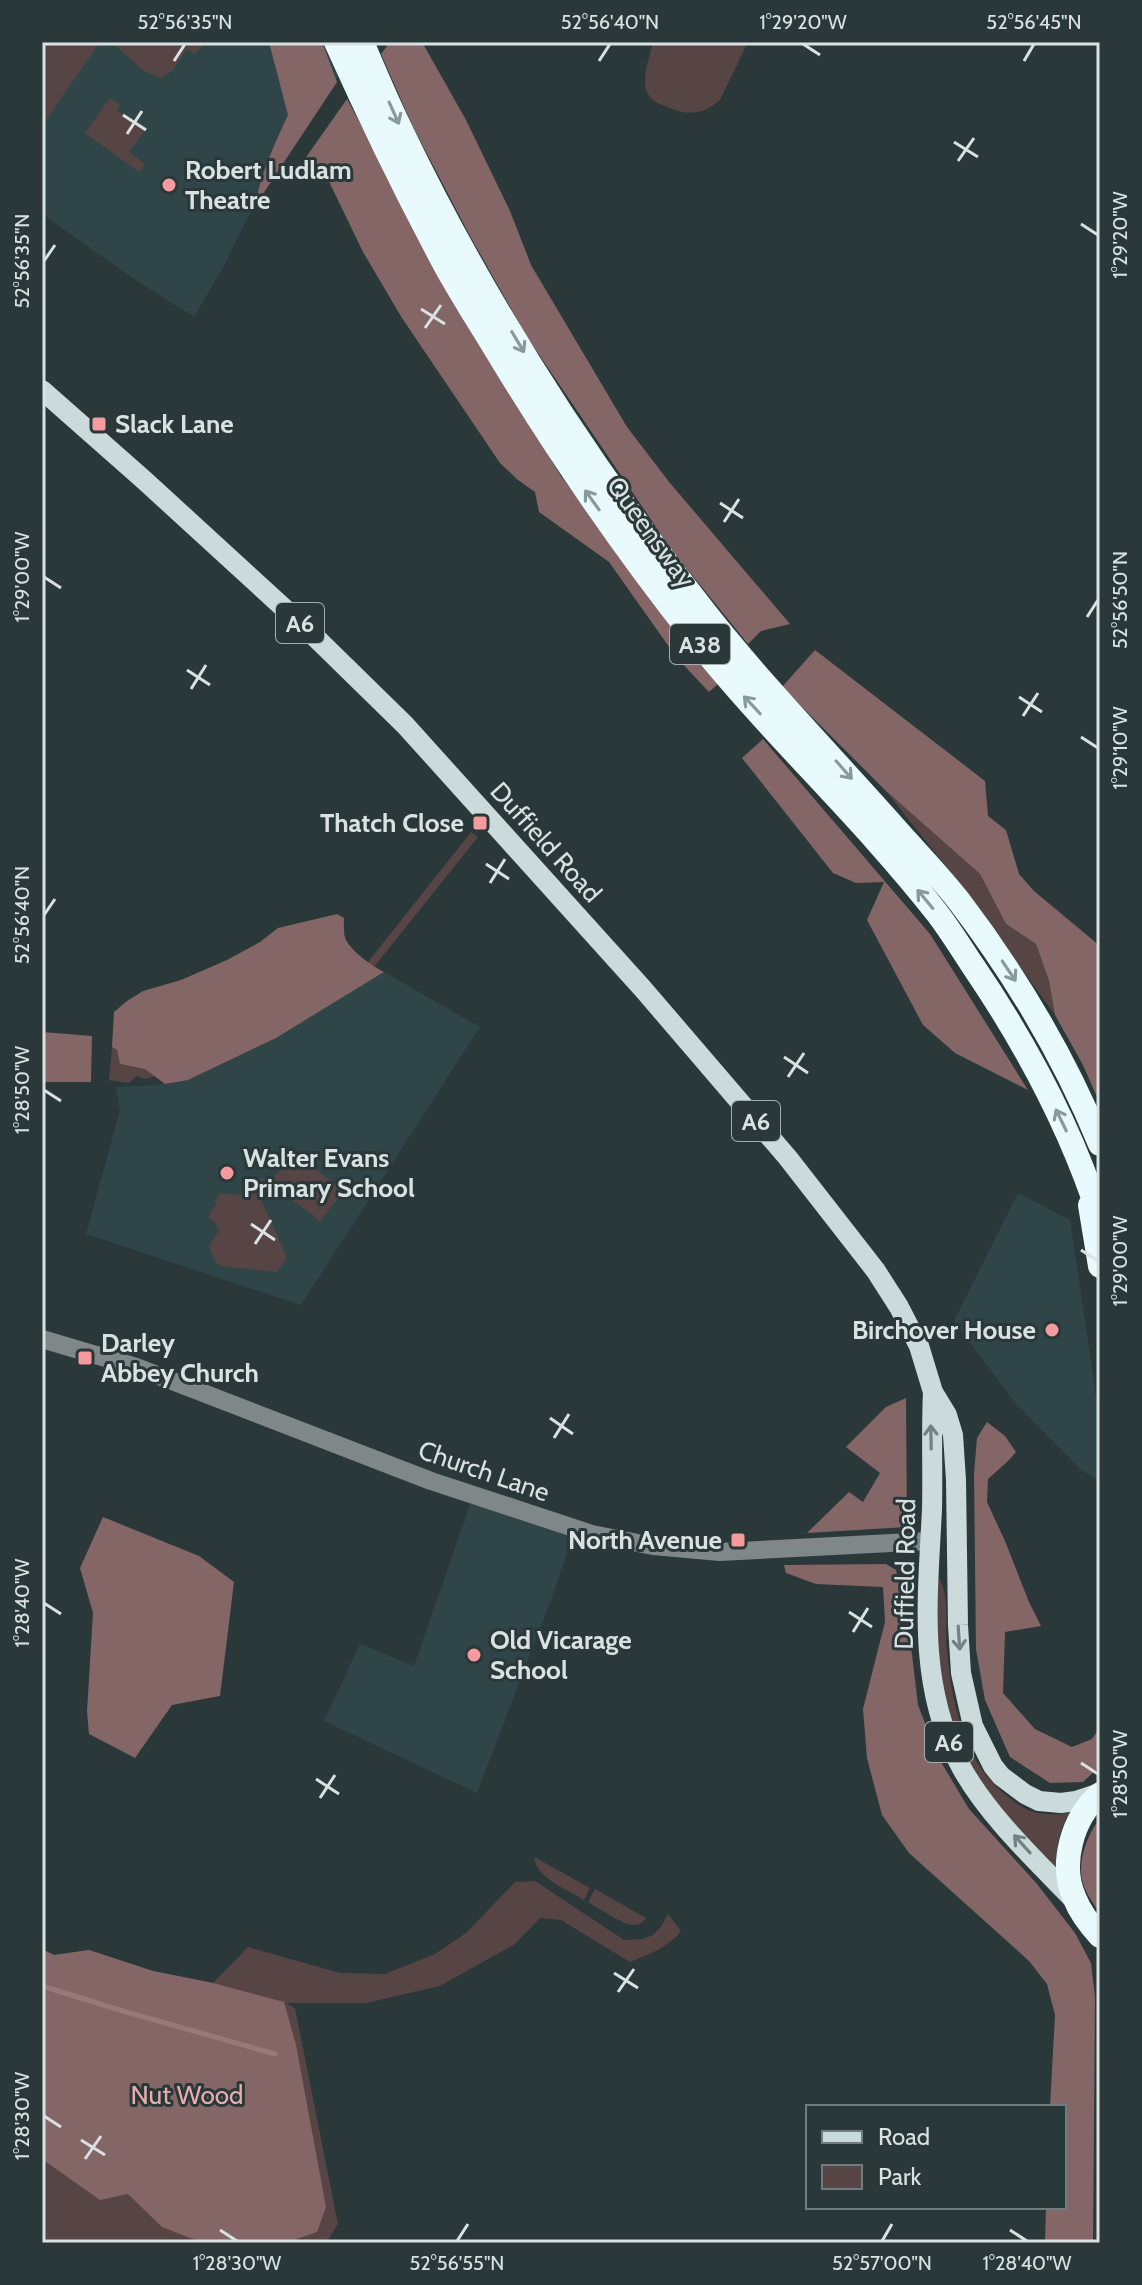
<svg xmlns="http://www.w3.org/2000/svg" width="1142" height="2285" font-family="Cabin,sans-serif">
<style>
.built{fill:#2f4547}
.green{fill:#574444}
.forest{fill:#856666}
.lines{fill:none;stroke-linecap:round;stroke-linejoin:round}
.stream{stroke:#987879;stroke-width:5}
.minor{stroke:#808788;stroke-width:18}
.major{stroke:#cbdadb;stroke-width:20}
.highway{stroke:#e9fafc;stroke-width:24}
.oneway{stroke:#8a999a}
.oneway2{stroke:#728182}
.ticks{fill:none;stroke:#d9e1e2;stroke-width:3}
.poi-dot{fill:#f59b9e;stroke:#2a3839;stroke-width:3}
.labels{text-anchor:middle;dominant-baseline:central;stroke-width:6;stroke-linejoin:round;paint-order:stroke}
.shield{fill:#2a3839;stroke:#a4aeaf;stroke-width:2}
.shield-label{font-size:24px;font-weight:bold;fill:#d9e1e2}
.poi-label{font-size:26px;font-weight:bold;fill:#d9e1e2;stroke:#2a3839;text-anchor:start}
.street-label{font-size:26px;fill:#d9e1e2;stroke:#2a3839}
.park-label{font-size:26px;fill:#e8acae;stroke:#2a3839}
.neatline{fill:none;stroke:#d9e1e2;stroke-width:3}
.ticks-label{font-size:20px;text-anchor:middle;fill:#d9e1e2}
</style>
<rect width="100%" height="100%" fill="#2a3839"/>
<path class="built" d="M42,42H326L340,74L288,149L251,211L224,266L194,317L131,277L42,214Z
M384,972L480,1027L301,1305L86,1234L120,1110L116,1087L158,1085L188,1080L276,1038Z
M1018,1193L1070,1220L1100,1422V1482L1080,1469L1016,1404L954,1321Z
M473,1496L575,1529L552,1597L477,1793L324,1721L360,1644L414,1666Z"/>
<path class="green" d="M42,42H94L98,45L42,126Z
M111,42H206L195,54L187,49L172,71L161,78L144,71Z
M653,42H748L720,100C703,115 687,116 667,107C659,104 651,101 647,92C641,79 650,56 653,42Z
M110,98L120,105L117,110L134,123L136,120L147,128L129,152L145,164L139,172L85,133Z
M885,790L980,874L1006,924L1036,944L1049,981L1055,1015L963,888Z
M471,832L478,837L374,967L368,962Z
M112,1047L117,1050L120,1064L145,1069L156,1076L145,1079L137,1076L129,1083L109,1080Z
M293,1152L344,1191L320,1221L270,1183Z
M252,1178L263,1179L269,1183L260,1197L287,1257L277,1272L221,1266L216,1263L209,1246L219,1231L215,1223L208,1217L216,1204L215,1200L220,1193L241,1195Z
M937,1577L939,1578C951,1599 944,1627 947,1651C952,1702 963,1762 1006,1795C1016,1803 1026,1811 1038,1813C1049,1815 1059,1814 1069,1813C1060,1831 1054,1848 1058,1869L1055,1870L991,1799L957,1741L938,1681Z
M534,1857L590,1888L584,1900C568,1890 536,1878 534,1857Z
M535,1881L624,1940L643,1939L653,1935L661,1927L668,1914L681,1931C669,1947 648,1955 630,1962L561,1920L540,1918L515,1944L440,1986L366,2003H286L295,2008L338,2224L326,2243H42V1949L54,1955L89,1950L153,1971L213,1983L248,1947L340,1973L385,1974L435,1954L466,1933L515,1882Z
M595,1889L646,1918C642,1922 641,1925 635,1925C624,1926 598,1908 588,1902Z"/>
<path class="forest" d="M269,42H322L337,82L255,206C261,173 274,145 288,115Z
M390,42H422L466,120L510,211L531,265L627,427L670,483L790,624L761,631L748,644L671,549L527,337L470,236L413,127L381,54Z
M347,99L475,335L561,476L718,684L709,692L677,658L609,562L539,512L535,492L518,480L500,463L402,318L363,252L322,167L290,180Z
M815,650L985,781L988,816L1006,830L1019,874L1034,891L1100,946V1104L1083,1065L1055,1015L1049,981L1036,944L1006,924L980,874L885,790L782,687Z
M763,739L930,934L1028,1090L955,1053L923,1025L867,920L884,882L856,883L833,873L742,758Z
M337,914L344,918C344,925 343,933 346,940C353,953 371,965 384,972L276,1038L188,1080L165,1084L145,1069L120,1064L117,1050L112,1047L114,1012L127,1001L143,991L181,980L227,960L260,942L278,928Z
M42,1032L92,1036L91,1082H42Z
M906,1398L907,1527L807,1533L849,1492L863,1502L880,1473L846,1447L886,1407Z
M987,1422L1005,1436L1016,1452L1008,1461L988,1479L987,1502L1005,1541L1029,1602L1041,1626L1005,1632L1003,1693L1035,1729L1072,1747L1092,1739L1100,1727V1766L1083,1782L1050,1783L1010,1757L985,1700L976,1649L974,1474L977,1438Z
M103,1517L199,1556L234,1582L220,1696L172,1705L135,1758L89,1734L87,1711L93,1613L80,1568Z
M886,1564L896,1570L910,1638L918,1705L938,1757L969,1809L1037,1884L1075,1933L1091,1963L1095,1997L1093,2243H1045L1046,2207H1064V2107H1050L1055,2015L1047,1984L1029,1961L909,1853L882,1815L867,1758L863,1709L885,1622L883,1587L816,1584L786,1573L784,1565Z
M1100,1818V1913C1093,1903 1084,1891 1082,1879C1078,1858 1088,1834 1100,1818Z
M42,1949L54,1955L89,1950L153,1971L213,1983L284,2002L296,2045L326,2207L317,2232L285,2243H203L162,2227L128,2194L100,2200L42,2159Z"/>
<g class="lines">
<path class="stream" d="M42,1986L123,2011L275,2054"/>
<path class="minor" d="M42,1339L136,1367L431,1481L592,1534L653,1546L720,1552L930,1541"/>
<path class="major" d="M42,390L144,480L310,632L405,725L643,989L788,1158L876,1271L899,1307L919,1346L933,1392L947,1415L953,1435L956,1480L958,1625L961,1673L973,1726L993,1766L1001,1776L1025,1794L1039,1801L1061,1803L1076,1801L1100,1793
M933,1392C931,1431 933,1470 932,1509C928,1595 917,1681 958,1761C983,1811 1036,1861 1075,1901"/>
<path class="highway" d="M336,42C370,118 406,192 445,265C461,294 479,322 496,350C557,451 624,549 698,642C773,736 863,818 937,913C950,930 961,948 973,966C1026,1044 1071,1128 1100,1218
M362,42C375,73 388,104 403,134C485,304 589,466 707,615C768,692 837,762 902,836C921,857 941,878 959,901C1016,976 1064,1056 1100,1144
M1090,1205L1100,1266
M1100,1794C1072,1818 1059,1865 1075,1899C1080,1912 1090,1925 1100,1936"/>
</g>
<defs><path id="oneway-shaft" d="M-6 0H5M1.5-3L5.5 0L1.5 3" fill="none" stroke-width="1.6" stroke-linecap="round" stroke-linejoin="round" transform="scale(2)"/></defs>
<g class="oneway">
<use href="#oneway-shaft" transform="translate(394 113) rotate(66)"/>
<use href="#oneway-shaft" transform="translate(518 342) rotate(59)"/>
<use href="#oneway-shaft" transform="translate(592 500) rotate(-126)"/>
<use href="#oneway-shaft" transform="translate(752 705) rotate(-133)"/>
<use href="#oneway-shaft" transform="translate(844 770) rotate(49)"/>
<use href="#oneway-shaft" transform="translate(925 899) rotate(-130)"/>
<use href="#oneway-shaft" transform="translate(1009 971) rotate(56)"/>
<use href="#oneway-shaft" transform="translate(1061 1120) rotate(-116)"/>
</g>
<g class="oneway2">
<use href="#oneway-shaft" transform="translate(931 1437) rotate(-91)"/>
<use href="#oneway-shaft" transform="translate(959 1638) rotate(86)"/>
<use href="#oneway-shaft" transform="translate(1022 1844) rotate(-132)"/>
</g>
<path class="ticks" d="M803,44L820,55M174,61L185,44M599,61L610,44M1024,61L1034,44M123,115L146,130M127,134L142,111M954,142L978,157M958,161L974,138M1081,224L1098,235M44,261L55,245M421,309L445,324M425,328L441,305M720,503L743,518M724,522L739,499M44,577L61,588M1087,617L1098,600M187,670L210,685M191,689L206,665M1019,697L1042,712M1023,716L1038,693M1081,737L1098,748M486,864L509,879M490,883L505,859M44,915L55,899M784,1057L808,1073M788,1077L804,1053M44,1090L61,1101M251,1224L275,1240M255,1244L271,1220M1081,1250L1098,1261M550,1418L573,1434M554,1438L569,1414M44,1603L61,1614M849,1612L872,1627M853,1632L868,1608M1081,1763L1098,1774M316,1779L339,1794M320,1798L335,1775M614,1973L638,1988M618,1992L634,1969M44,2116L61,2127M81,2140L105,2155M85,2159L101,2136M220,2230L237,2241M1010,2230L1027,2241M457,2241L468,2224M882,2241L892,2224"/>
<g class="poi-dot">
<circle cx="169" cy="185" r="8"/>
<rect x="91" y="416" width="16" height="16" rx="4"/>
<rect x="472" y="815" width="16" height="16" rx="4"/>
<circle cx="227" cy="1173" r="8"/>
<circle cx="1052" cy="1330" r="8"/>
<rect x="77" y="1350" width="16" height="16" rx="4"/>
<rect x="730" y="1532" width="16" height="16" rx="4"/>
<circle cx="474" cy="1655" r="8"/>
</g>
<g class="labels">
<g class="shield">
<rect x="276" y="603" width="48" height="40" rx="6"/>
<rect x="670" y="624" width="60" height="40" rx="6"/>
<rect x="732" y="1101" width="48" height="40" rx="6"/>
<rect x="925" y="1722" width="48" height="40" rx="6"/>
</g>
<g class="shield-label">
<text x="300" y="623">A6</text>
<text x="700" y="644">A38</text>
<text x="756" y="1121">A6</text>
<text x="949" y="1742">A6</text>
</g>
<g class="poi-label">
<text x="185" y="170">Robert Ludlam<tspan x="185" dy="30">Theatre</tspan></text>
<text x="115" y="424">Slack Lane</text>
<text x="464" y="823" text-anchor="end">Thatch Close</text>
<text x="243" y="1158">Walter Evans<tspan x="243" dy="30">Primary School</tspan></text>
<text x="1036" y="1330" text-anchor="end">Birchover House</text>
<text x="101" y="1343">Darley<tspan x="101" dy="30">Abbey Church</tspan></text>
<text x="722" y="1540" text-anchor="end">North Avenue</text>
<text x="490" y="1640">Old Vicarage<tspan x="490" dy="30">School</tspan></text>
</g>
<g class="street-label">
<text transform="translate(651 532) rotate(54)">Queensway</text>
<text transform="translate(546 842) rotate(48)">Duffield Road</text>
<text transform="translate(484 1471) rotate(19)">Church Lane</text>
<text transform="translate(905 1574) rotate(-89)">Duffield Road</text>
</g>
<g class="park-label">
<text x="187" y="2095">Nut Wood</text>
</g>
</g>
<rect width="1142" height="2285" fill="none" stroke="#2a3839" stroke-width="88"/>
<rect x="806" y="2105" width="260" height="104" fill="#2a3839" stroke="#707c7d" stroke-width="2"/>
<rect x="822" y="2131" width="40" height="12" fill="#cbdadb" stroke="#707c7d" stroke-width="2"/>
<text x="878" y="2145" font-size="24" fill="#d9e1e2">Road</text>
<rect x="822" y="2165" width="40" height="24" fill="#574444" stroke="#707c7d" stroke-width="2"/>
<text x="878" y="2185" font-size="24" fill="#d9e1e2">Park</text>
<rect x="44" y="44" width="1054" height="2197" class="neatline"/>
<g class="ticks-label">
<text x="185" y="29">52°56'35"N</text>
<text x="610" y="29">52°56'40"N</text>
<text x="803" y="29">1°29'20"W</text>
<text x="1034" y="29">52°56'45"N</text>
<text transform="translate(1120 235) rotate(-90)" y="7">1°29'20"W</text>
<text transform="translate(22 261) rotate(-90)" y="7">52°56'35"N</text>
<text transform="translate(22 577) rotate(-90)" y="7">1°29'00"W</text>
<text transform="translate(1120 600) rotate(-90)" y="7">52°56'50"N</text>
<text transform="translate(1120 748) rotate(-90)" y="7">1°29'10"W</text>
<text transform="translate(22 915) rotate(-90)" y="7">52°56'40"N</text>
<text transform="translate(22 1090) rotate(-90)" y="7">1°28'50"W</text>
<text transform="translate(1120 1261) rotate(-90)" y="7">1°29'00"W</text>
<text transform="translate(22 1603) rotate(-90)" y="7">1°28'40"W</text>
<text transform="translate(1120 1774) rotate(-90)" y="7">1°28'50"W</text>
<text transform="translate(22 2116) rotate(-90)" y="7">1°28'30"W</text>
<text x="237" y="2270">1°28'30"W</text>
<text x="457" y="2270">52°56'55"N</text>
<text x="882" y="2270">52°57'00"N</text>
<text x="1027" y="2270">1°28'40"W</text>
</g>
</svg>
